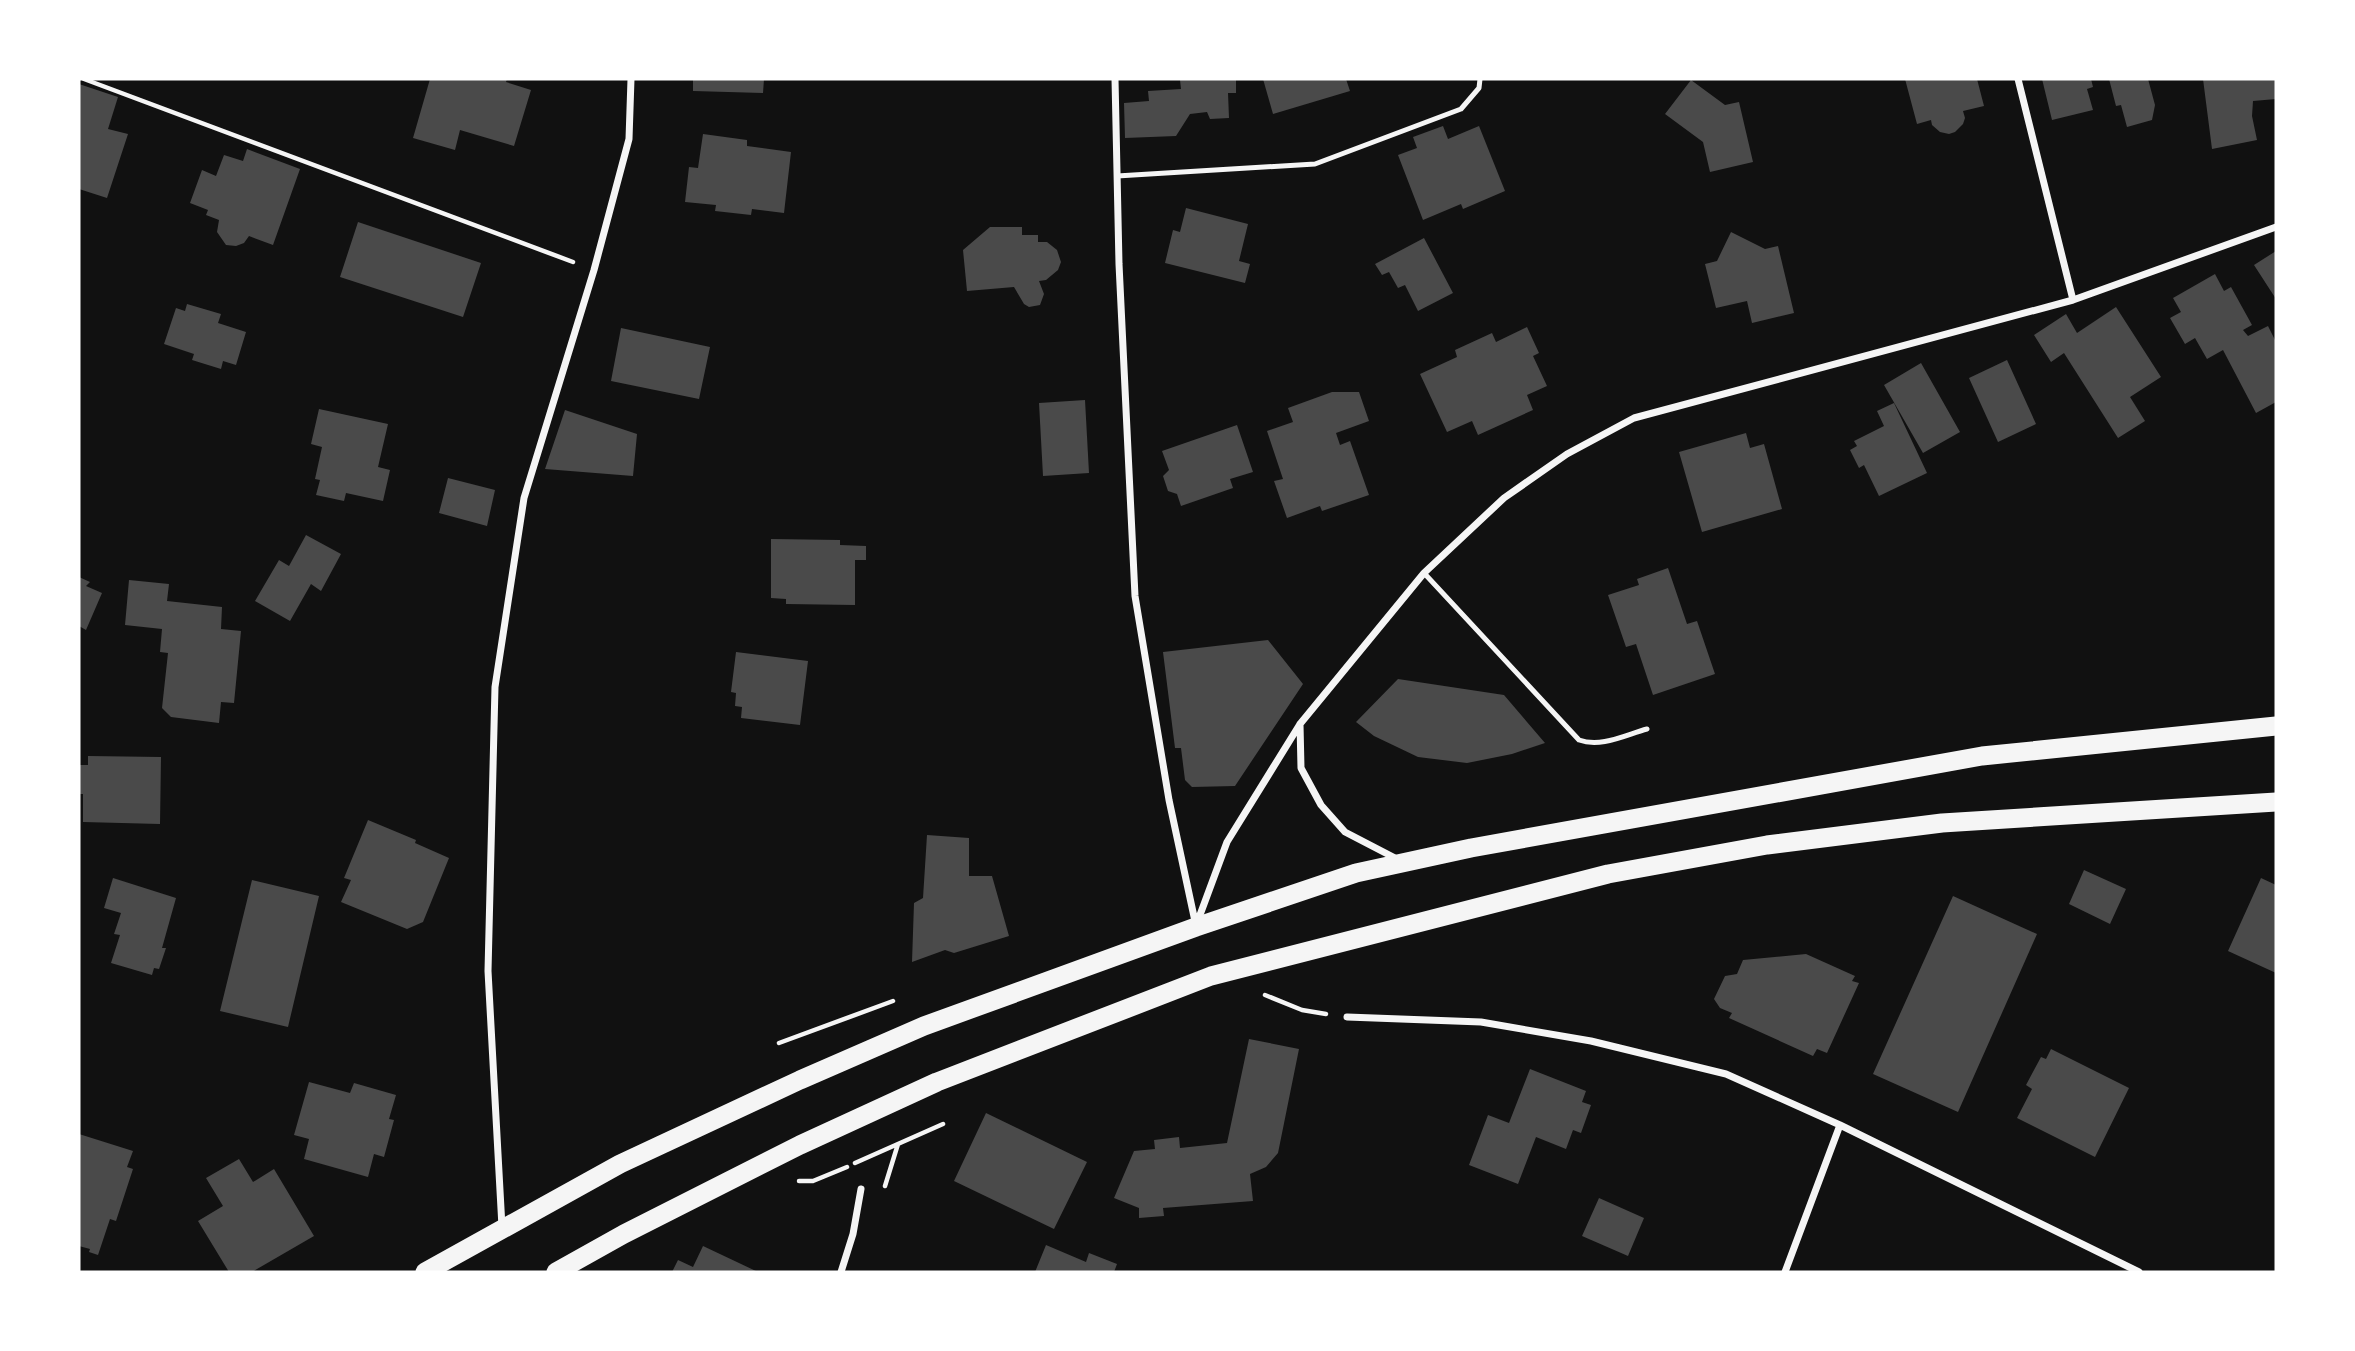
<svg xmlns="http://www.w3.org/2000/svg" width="2355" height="1351" font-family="'PT Sans Narrow',sans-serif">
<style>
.building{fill:#4a4a4a}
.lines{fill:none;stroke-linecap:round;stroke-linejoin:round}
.path{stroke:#f5f5f5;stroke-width:4.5}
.service{stroke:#f5f5f5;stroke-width:5}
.minor{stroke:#f5f5f5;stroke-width:7}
.trunk{stroke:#f5f5f5;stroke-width:19}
</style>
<rect width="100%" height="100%" fill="#111"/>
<path class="building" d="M430,79H507L506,82L531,90L514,146L460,130L455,150L413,138Z
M693,79H764L763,93L693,91Z
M1196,79H1236V93H1228L1229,118L1210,119L1207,112L1190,114L1176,136L1125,138L1124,103L1149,101L1148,91L1181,89L1180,80Z
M1263,79H1346L1350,91L1273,114Z
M1905,79H1977L1984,106L1963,111L1965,118L1963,124L1955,132L1949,134L1940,132L1932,125L1931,120L1917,124Z
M2042,79H2091L2093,87L2087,89L2093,110L2052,120Z
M2109,79H2148L2155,105L2152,120L2127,127L2121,105L2116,106Z
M2203,79H2276V99L2253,101L2252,116L2257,140L2212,149Z
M1691,80L1725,105L1739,102L1753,162L1710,172L1703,142L1665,114Z
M79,84L118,97L108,129L128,134L107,198L79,189Z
M1443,126L1448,139L1479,126L1505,191L1463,209L1461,204L1423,220L1398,155L1417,148L1413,137Z
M703,134L747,140V146L791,152L784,213L752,209L751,215L715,211L716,205L685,202L689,167L698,168Z
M247,149L300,169L273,245L249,236L244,243L236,246L226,245L217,232L219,220L206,215L208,210L190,203L202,170L216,176L224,155L243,161Z
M1186,208L1248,224L1239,261L1250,264L1245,283L1165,263L1173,230L1180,232Z
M358,222L481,263L463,317L340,277Z
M990,227H1022V235H1038V242H1047L1057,250L1061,262L1058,270L1046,280L1039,281L1044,294L1040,305L1029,307L1024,304L1014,287L967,291L963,250Z
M1731,232L1765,249L1778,246L1794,313L1752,323L1747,301L1716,308L1705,264L1717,261Z
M1424,238L1453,293L1418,311L1405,285L1398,288L1389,272L1382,275L1375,264Z
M2276,251V299L2254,265Z
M2215,274L2224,291L2231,287L2252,325L2243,330L2248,336L2268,326L2276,342V402L2256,413L2223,350L2207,359L2195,338L2185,344L2170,318L2181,312L2173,298Z
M187,304L221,314L218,323L246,332L236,365L223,361L221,369L192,360L194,354L164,344L176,308L185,311Z
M2116,307L2161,377L2130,397L2145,421L2118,438L2064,353L2051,362L2034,335L2066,314L2077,333Z
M1527,327L1539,353L1533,356L1547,386L1527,395L1533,410L1478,435L1472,421L1447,432L1420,374L1457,357L1455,350L1492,333L1496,342Z
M621,328L710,347L699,399L611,381Z
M2007,360L2036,424L1998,442L1969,378Z
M1921,363L1960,432L1923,453L1884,385Z
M1332,392H1359L1369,421L1336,433L1340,445L1350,441L1369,495L1322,511L1320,506L1287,518L1274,481L1283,479L1267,431L1293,422L1288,408Z
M1085,400L1089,473L1043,476L1039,403Z
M1894,403L1927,473L1879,496L1864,465L1859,468L1850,450L1857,446L1854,441L1884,426L1877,411Z
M319,409L388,424L378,467L390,470L383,501L346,493L344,501L316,495L320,480L315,479L322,447L311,444Z
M565,410L637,434L633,476L545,469Z
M1237,425L1253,472L1230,479L1233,488L1181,506L1177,494L1168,491L1163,476L1169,470L1162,451Z
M1746,433L1750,448L1764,444L1782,509L1702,532L1679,452Z
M448,478L495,490L487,526L439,513Z
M306,535L341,554L321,591L311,584L290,621L255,601L279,560L289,566Z
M771,539L840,540V545L866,546V560H855V605L786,604V599L771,598Z
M1668,568L1687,624L1697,621L1715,674L1653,695L1636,644L1626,647L1608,595L1639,585L1637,579Z
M79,577L90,582L86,586L102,593L86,630L79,626Z
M129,580L169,584L167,601L222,607L221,629L241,631L234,703L221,702L219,723L171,717L162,708L168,653L160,652L162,629L125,625Z
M1268,640L1303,684L1235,786L1192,787L1185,780L1181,748H1175L1163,652Z
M736,652L808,661L800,725L741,718L742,707L735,706L736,693L731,692Z
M1398,679L1504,695L1545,743L1512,754L1467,763L1418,757L1374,736L1356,722Z
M88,756L161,757L160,824L83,822V794H79V765H88Z
M368,820L416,840L415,843L449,858L423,922L407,929L341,902L351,880L344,878Z
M927,835L969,838V876H992L1009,936L954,953L945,950L912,962L914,903L923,898Z
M2084,870L2126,889L2110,924L2069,904Z
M113,878L176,898L162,948H166L159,969L154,968L152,975L111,963L120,935L114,934L121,913L104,908Z
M2261,878L2276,885V973L2228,951Z
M252,880L319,896L288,1027L220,1011Z
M1953,896L2037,934L1958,1112L1873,1074Z
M1806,954L1855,976L1852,981L1859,983L1827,1053L1817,1049L1813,1056L1729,1018L1732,1013L1720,1008L1714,999L1725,976L1737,974L1743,960Z
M1249,1039L1299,1049L1278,1153L1266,1167L1250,1174L1253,1201L1163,1208L1164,1216L1139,1218V1208L1114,1198L1134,1151L1155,1149L1154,1140L1179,1137L1180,1148L1227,1143Z
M2051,1049L2129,1088L2095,1157L2017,1118L2032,1089L2026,1085L2041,1057L2046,1059Z
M1530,1069L1586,1091L1582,1102L1591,1105L1581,1133L1573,1130L1566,1149L1536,1137L1518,1184L1469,1165L1488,1115L1509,1123Z
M309,1082L350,1093L354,1083L396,1095L389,1119L394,1120L384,1157L374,1154L368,1177L304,1159L309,1139L294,1135Z
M986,1113L1087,1162L1054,1229L954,1181Z
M79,1134L133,1151L127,1167L133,1169L116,1221L110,1219L98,1255L89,1252L90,1249L79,1246Z
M239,1159L253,1182L274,1169L314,1236L252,1272H229L198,1221L223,1206L206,1178Z
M1599,1198L1644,1218L1628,1256L1582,1236Z
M1046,1245L1086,1262L1089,1253L1117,1264L1114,1272H1035Z
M703,1246L758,1272H672L678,1260L693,1267Z"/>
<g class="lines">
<path class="path" d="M84,79L573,262
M1265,995L1302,1010L1326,1014
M779,1043L893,1001
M855,1163L943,1124
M799,1181H813L847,1167
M885,1186L898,1144"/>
<path class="service" d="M1117,176L1315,164L1461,109L1479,88L1480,79
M1424,573L1579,740C1601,748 1625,735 1647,729"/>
<path class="minor" d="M1115,79L1119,264L1135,596L1169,800L1196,926
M2018,79L2073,300
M1300,724L1301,768L1321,805L1345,832L1397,859
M1197,923L1227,842L1300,724L1424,573L1504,498L1567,454L1634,418L2073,300L2276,227
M1347,1017L1481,1022L1591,1041L1726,1074L1840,1125L2139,1272
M502,1227L488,971L495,687L524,498L594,270L629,139L631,79
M841,1272L853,1234L861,1189
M1785,1272L1840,1125"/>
<path class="trunk" d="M425,1272L620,1164L800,1080L924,1026L1196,927L1356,873L1471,848L1982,756L2276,726
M556,1272L624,1234L800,1145L937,1082L1211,976L1608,874L1767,845L1942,823L2276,802"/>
</g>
<rect width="2355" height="1351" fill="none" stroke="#ffffff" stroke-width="161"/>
</svg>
